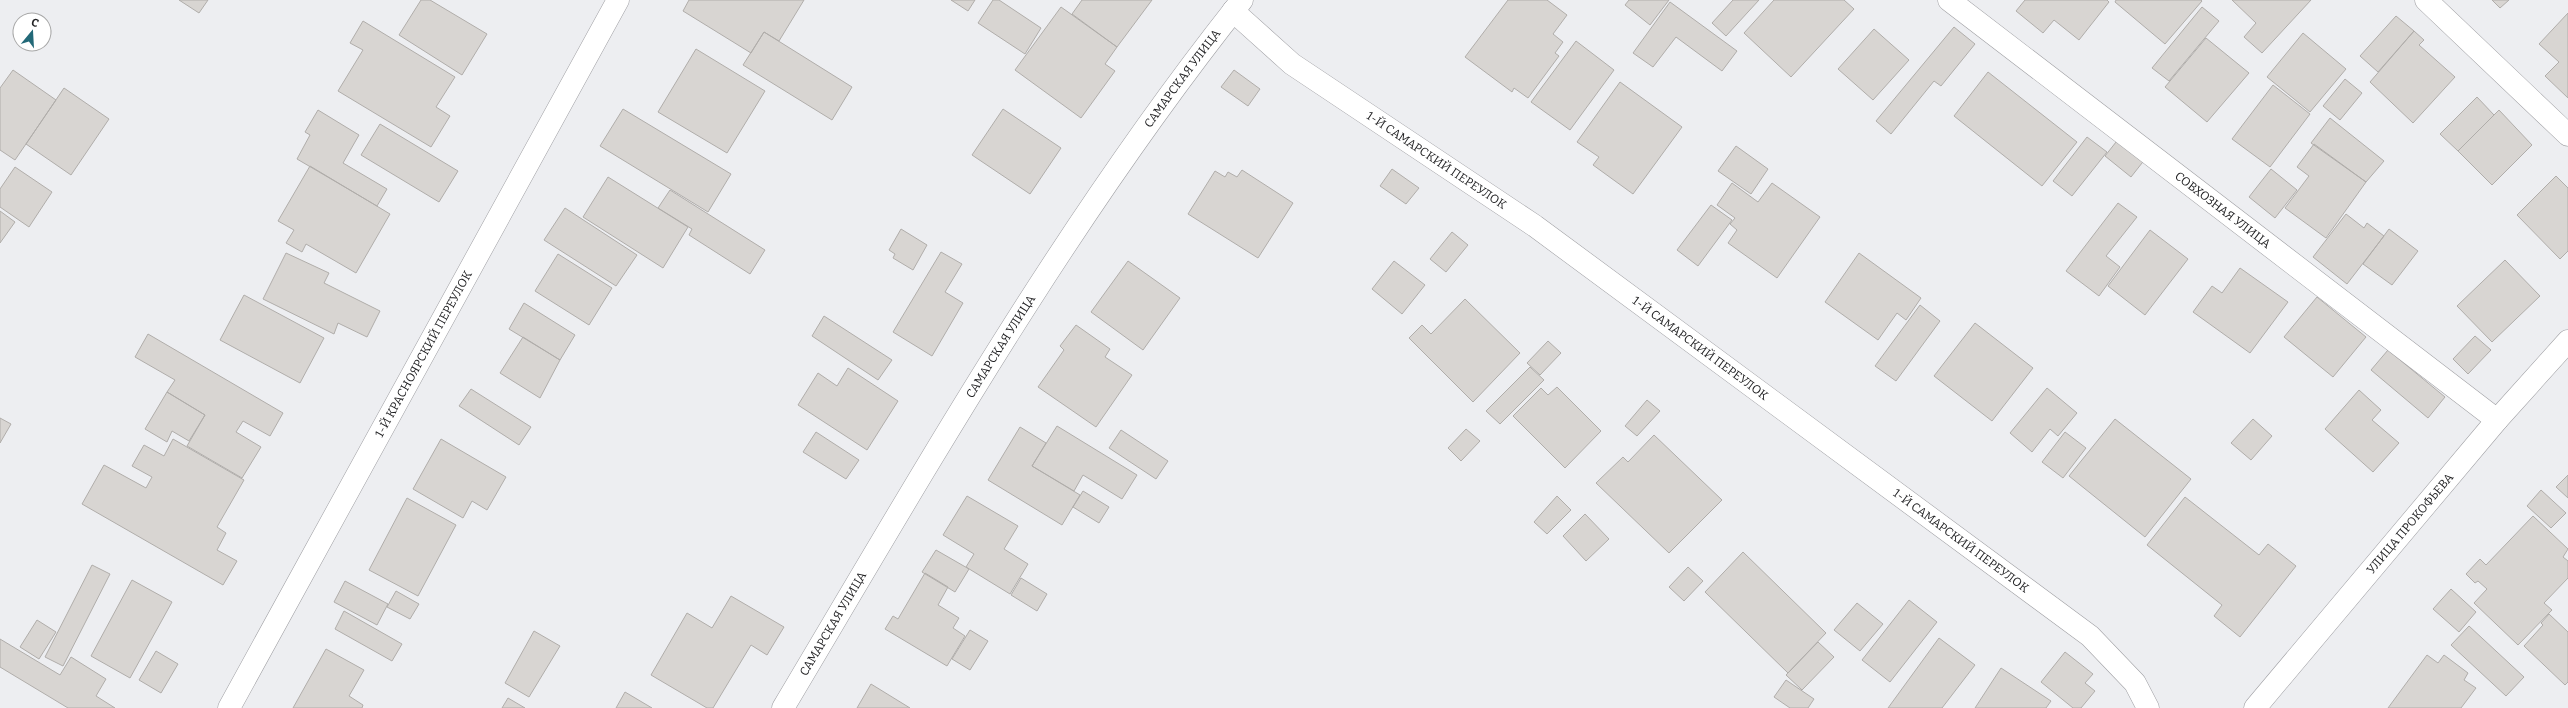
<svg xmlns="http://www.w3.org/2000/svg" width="2568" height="708" font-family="Bitter,serif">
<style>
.building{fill:#d8d5d2;stroke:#b0adaa}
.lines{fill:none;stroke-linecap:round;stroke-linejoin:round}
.minor-casing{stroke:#9f9fa3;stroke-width:23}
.minor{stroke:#fff;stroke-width:22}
.labels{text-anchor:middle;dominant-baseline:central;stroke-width:3;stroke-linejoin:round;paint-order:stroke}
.street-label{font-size:12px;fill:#222224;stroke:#fff}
</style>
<rect width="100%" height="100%" fill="#edeef1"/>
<path class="building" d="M179,0H208L199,13Z
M421,0H430L487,34L462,75L399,35Z
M689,0H804L779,41L764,32L751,53L683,11Z
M951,0H975L968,11Z
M993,0H999L1041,28L1025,54L978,23Z
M1082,0H1152L1117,47L1072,14Z
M1508,0H1547L1567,15L1553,34L1563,42L1555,53L1559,56L1528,98L1514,88L1512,92L1465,57Z
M1629,0H1669L1650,25L1625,5Z
M1733,0H1759L1726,36L1712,23Z
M1774,0H1844L1854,9L1791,77L1744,33Z
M2025,0H2107L2109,2L2079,40L2054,20L2043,33L2016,11Z
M2116,0H2201L2202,1L2165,44L2115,2Z
M2232,0H2311L2262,53L2244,37L2256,23Z
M2492,0H2509L2500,8Z
M1670,2L1737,51L1722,71L1676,37L1653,67L1633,53Z
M1061,7L1117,47L1105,64L1115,71L1081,118L1015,70Z
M2202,7L2219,21L2169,81L2152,68Z
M2568,13V98L2545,76L2559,62L2539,44Z
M2396,16L2414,31L2378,72L2360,56Z
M363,21L455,77L436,107L450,116L431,147L338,91L363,50L350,43Z
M1954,27L1975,44L1941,86L1934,81L1891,134L1876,121Z
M1874,29L1909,60L1873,100L1838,69Z
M2414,31L2424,40L2419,45L2455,77L2413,123L2370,82Z
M764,32L852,87L832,120L743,65Z
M2303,33L2346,69L2310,112L2267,77Z
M2206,38L2249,73L2207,122L2165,87Z
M1576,41L1614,70L1570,130L1531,102Z
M696,49L765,91L727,153L658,112Z
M13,70L56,100L15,160L0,150V88Z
M1234,70L1260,89L1248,106L1221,87Z
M1988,72L2077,142L2042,186L1954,116Z
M2345,79L2362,93L2340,120L2323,106Z
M1620,82L1682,127L1633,194L1593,165L1599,157L1577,142Z
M2273,85L2310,114L2270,167L2232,139Z
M64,88L109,119L71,175L26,144Z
M2477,97L2494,115L2458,151L2440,134Z
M623,109L731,174L708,212L600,146Z
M1003,109L1061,148L1030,194L972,155Z
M318,110L359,135L343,163L387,189L377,206L297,159L310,135L305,132Z
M2499,110L2532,145L2492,185L2458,151Z
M2330,118L2384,161L2366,182L2311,143Z
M380,124L458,171L439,202L361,155Z
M2087,137L2107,152L2072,196L2053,181Z
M2120,137L2146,158L2131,177L2105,156Z
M2314,144L2366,182L2326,238L2285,208L2309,176L2297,167Z
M1736,146L1768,169L1751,194L1718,171Z
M310,166L390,214L356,273L306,244L302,252L286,243L294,230L278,221Z
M15,167L52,192L29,227L0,207V189Z
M1392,169L1419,188L1406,204L1380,186Z
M2271,169L2297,190L2275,218L2249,197Z
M1242,170L1293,203L1258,258L1188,214L1215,171L1225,177L1228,172L1237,177Z
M2556,176L2568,188V251L2560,259L2517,215Z
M608,177L688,227L663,268L583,217Z
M1732,183L1758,202L1772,183L1820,217L1777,278L1728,243L1737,230L1730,224L1735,218L1717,205Z
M670,190L765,250L750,274L689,235L692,229L658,208Z
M2118,203L2137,217L2106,256L2120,267L2099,296L2066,271Z
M1711,205L1732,220L1698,266L1677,250Z
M565,208L637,255L616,286L544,240Z
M0,211L15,222L0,243Z
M2346,214L2364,228L2367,223L2384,236L2347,284L2313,257Z
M901,229L927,245L913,270L893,258L895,254L889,250Z
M2389,229L2418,251L2392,285L2363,264Z
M2150,230L2188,259L2145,315L2108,286Z
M1452,232L1468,245L1446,272L1430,259Z
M941,252L962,264L945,292L963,303L932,356L893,332Z
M286,253L329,273L324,283L380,311L367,337L338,323L334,334L263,299Z
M1859,253L1921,298L1906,320L1897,313L1878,340L1825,302Z
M558,254L612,288L589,325L535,291Z
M2505,260L2540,296L2492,342L2457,306Z
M1128,261L1180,298L1143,350L1091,312Z
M1394,261L1425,285L1402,314L1372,289Z
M2240,268L2288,302L2250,353L2193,312L2212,286L2222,293Z
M244,295L324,338L300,383L220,340Z
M2317,297L2366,337L2333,377L2284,337Z
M1465,299L1520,353L1473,402L1409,338L1422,325L1431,334Z
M524,303L575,335L560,360L509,329Z
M1920,305L1940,321L1896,381L1875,366Z
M824,316L892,360L878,380L812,336Z
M1975,323L2033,368L1992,421L1934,376Z
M1076,325L1110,349L1105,357L1132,375L1096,427L1038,387L1064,350L1060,346Z
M148,334L283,413L270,436L243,421L236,432L261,447L242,478L187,446L205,415L167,392L175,380L135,357Z
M2475,336L2491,350L2468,374L2453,359Z
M523,337L560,360L540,398L500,373Z
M1548,341L1561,353L1540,375L1527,363Z
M2388,350L2445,397L2428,418L2371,370Z
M1530,367L1544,380L1500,424L1486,411Z
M848,368L898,401L867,450L798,405L818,373L837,386Z
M1557,387L1601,431L1565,468L1513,416L1541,388L1548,395Z
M2047,388L2077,413L2058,436L2050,429L2032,452L2010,433Z
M471,389L531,427L519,445L459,406Z
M2359,390L2381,410L2372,420L2399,443L2373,472L2325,429Z
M167,392L205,415L189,441L172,431L167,442L145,429Z
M1647,400L1660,411L1637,436L1625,426Z
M0,418L11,424L0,443Z
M2115,419L2191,479L2145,537L2069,476Z
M2253,419L2272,436L2251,460L2231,443Z
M1057,426L1137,475L1122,499L1083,475L1074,491L1032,466Z
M1020,427L1046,443L1032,466L1080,495L1062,525L988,480Z
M1466,429L1480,441L1461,461L1448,448Z
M1121,430L1168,461L1156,479L1109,448Z
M816,432L859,460L846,479L803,452Z
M2065,432L2086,448L2063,478L2042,462Z
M1654,435L1722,500L1669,553L1596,483L1623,457L1628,462Z
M173,439L244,480L217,527L226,533L217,550L237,561L223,585L82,504L104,465L146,488L152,477L132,466L144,445L164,456Z
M441,439L506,477L487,510L472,501L463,518L413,489Z
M2568,475V498L2556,487Z
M2541,490L2566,513L2551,528L2527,506Z
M1083,491L1109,507L1099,523L1073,507Z
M967,496L1018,526L1004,549L1028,564L1010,594L966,567L974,554L943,535Z
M1557,496L1571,510L1547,534L1534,522Z
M2185,497L2259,555L2268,544L2296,566L2240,637L2214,616L2222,605L2147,545Z
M407,498L456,525L418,596L369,570Z
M1585,514L1609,539L1586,561L1563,536Z
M2533,516L2568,549L2563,557L2568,561V578L2544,603L2552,610L2518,645L2474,603L2487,589L2478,581L2475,583L2466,574L2480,559L2486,565Z
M936,550L969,569L955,592L922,572Z
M1743,552L1826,633L1788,673L1705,592Z
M92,565L110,574L63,666L45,657Z
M1688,567L1703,581L1684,601L1669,587Z
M925,573L948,587L938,605L959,618L953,628L965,636L947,666L885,629L893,616L898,619Z
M1021,578L1047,594L1037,611L1011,595Z
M132,580L172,602L130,678L91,656Z
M345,581L388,604L377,625L334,602Z
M2451,589L2476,612L2459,632L2433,609Z
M396,591L419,604L410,619L387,607Z
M731,596L784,627L767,655L751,645L713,708H707L651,675L687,613L712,628Z
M1909,600L1937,622L1890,682L1862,660Z
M1857,603L1883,624L1860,651L1834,630Z
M344,611L402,644L392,661L335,629Z
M2549,614L2568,632V682L2565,685L2524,646L2543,625L2541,623Z
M37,620L56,632L39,659L20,647Z
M2469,626L2524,677L2506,696L2451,645Z
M970,630L988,641L970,670L952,659Z
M534,631L560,646L529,697L505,683Z
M1939,638L1975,665L1942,708H1888Z
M0,639L60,675L71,657L106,679L96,696L115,708H68L0,667Z
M1818,642L1834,657L1802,690L1786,675Z
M326,649L364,670L349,696L363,705L362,708H293Z
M156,651L178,664L161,693L139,680Z
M2065,652L2093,674L2085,683L2095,691L2081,708H2073L2041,682Z
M2427,655L2438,663L2444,655L2468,673L2464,680L2476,688L2461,708H2388Z
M2001,668L2051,701L2046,708H1975Z
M1786,680L1814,699L1808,708H1790L1774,697Z
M871,684L910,708H857Z
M625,692L652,708H616Z
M508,698L525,708H502Z"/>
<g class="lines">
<g class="minor-casing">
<g id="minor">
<path id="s1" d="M1949,0L2497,420"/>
<path d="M2426,0L2568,135"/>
<path id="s2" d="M1233,11L1292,64L1535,226L2090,636L2135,683L2148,708"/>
<path id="s3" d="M229,708L618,0"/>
<path id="s4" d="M783,708C927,466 1066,221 1242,0"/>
<path id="s5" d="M2255,708L2497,420L2568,341"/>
</g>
</g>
<use href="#minor" class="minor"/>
</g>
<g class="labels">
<g class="street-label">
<text stroke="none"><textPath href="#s4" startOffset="746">САМАРСКАЯ УЛИЦА</textPath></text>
<text stroke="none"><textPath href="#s2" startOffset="253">1-Й САМАРСКИЙ ПЕРЕУЛОК</textPath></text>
<text stroke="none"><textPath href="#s1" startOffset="345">СОВХОЗНАЯ УЛИЦА</textPath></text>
<text stroke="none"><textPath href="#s4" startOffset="422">САМАРСКАЯ УЛИЦА</textPath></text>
<text stroke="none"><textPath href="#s2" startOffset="577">1-Й САМАРСКИЙ ПЕРЕУЛОК</textPath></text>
<text stroke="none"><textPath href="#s3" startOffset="404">1-Й КРАСНОЯРСКИЙ ПЕРЕУЛОК</textPath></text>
<text stroke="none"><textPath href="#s5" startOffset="241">УЛИЦА ПРОКОФЬЕВА</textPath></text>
<text stroke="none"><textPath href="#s2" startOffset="901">1-Й САМАРСКИЙ ПЕРЕУЛОК</textPath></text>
<text stroke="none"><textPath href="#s4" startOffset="98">САМАРСКАЯ УЛИЦА</textPath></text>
</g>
</g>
<g transform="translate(32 32) rotate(18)"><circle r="19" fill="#ffffff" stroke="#a7a7a7"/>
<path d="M0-3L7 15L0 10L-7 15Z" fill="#236978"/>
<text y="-6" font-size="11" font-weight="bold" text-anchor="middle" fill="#222224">С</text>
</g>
</svg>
